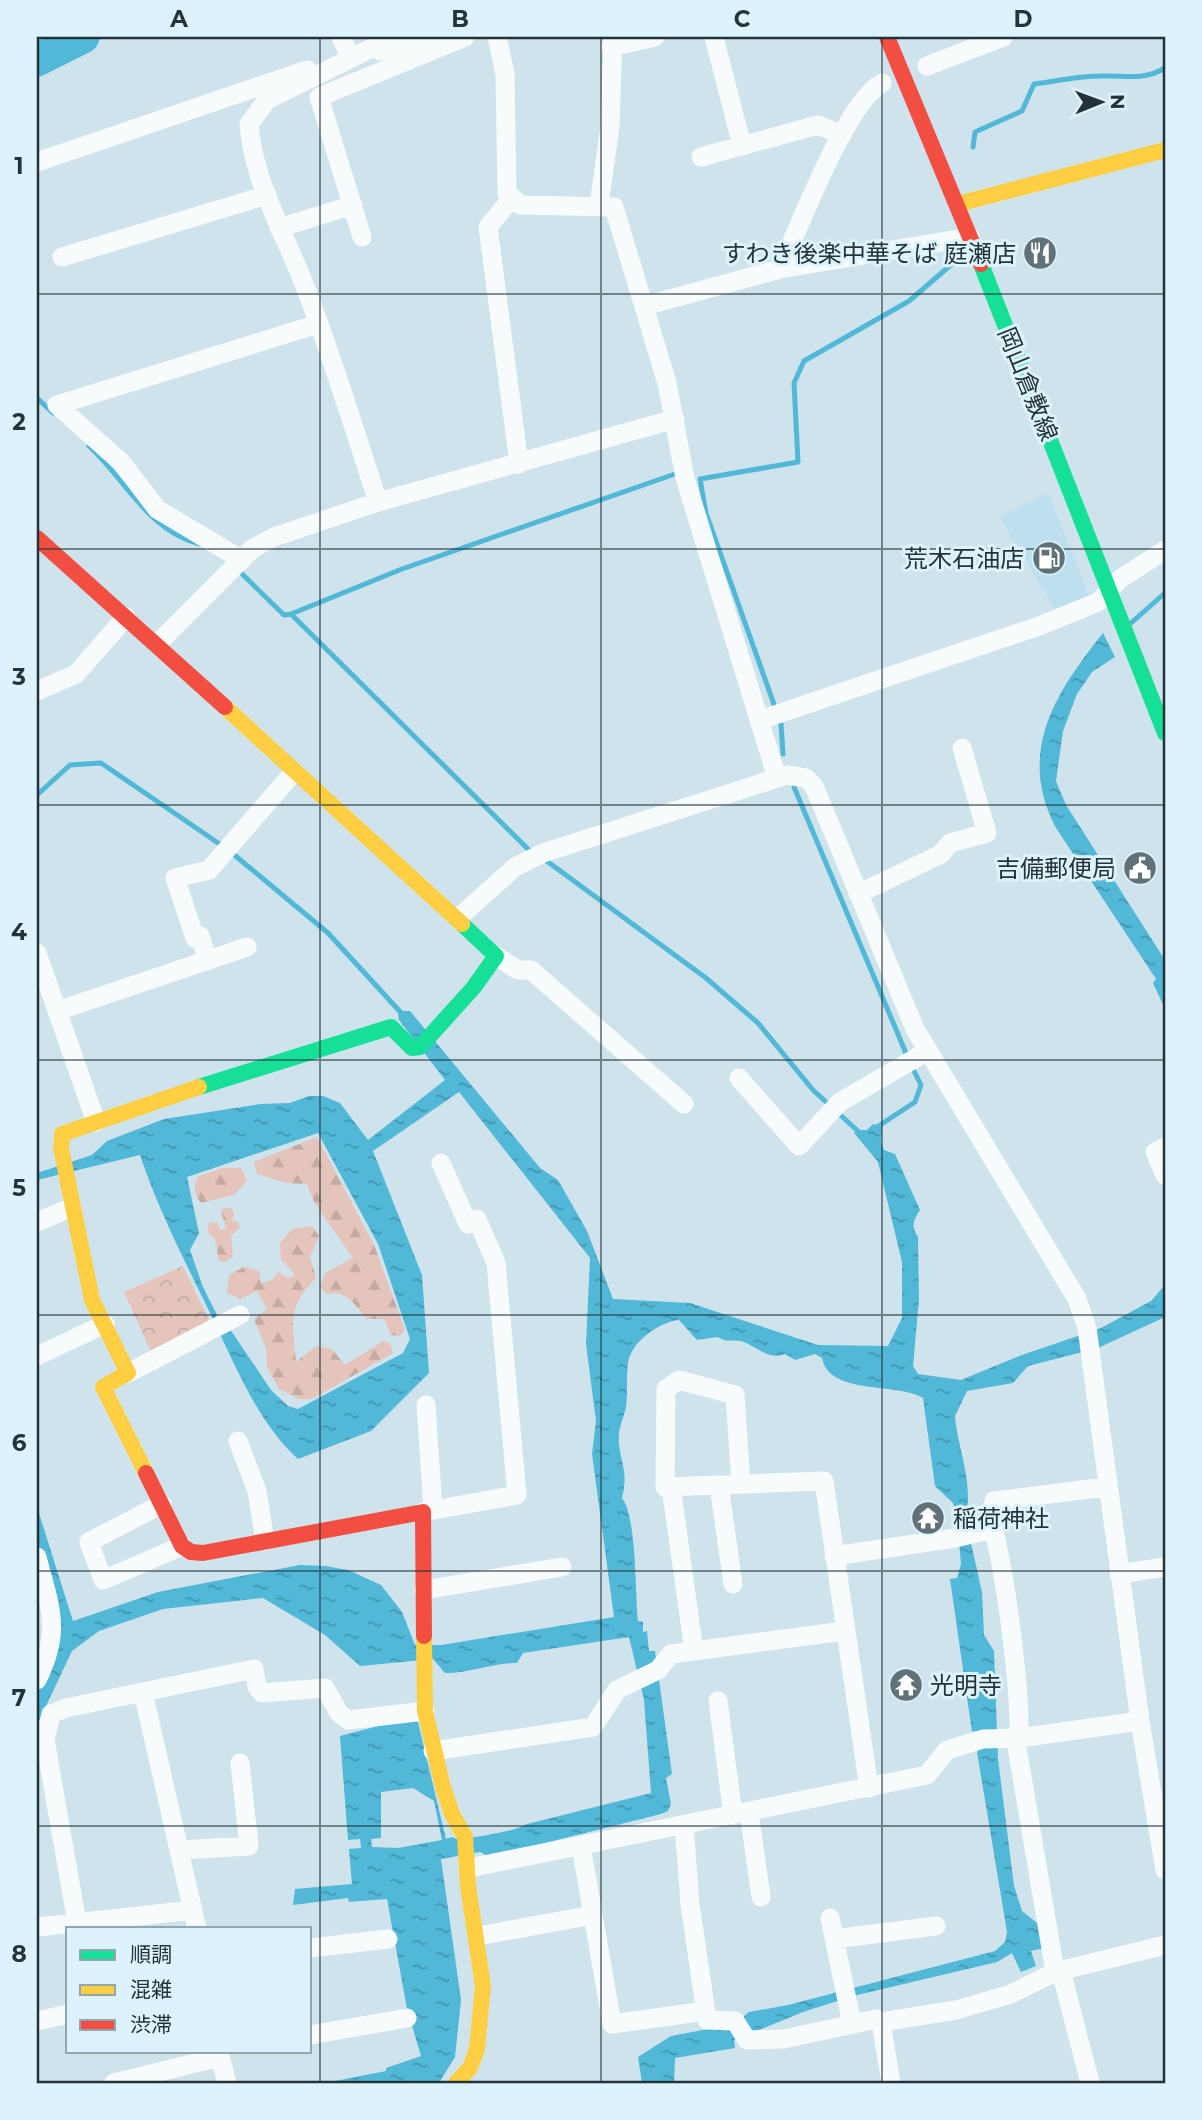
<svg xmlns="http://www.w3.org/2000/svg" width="1202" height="2120" font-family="Montserrat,'Noto Sans JP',sans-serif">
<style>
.built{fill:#bce0ee}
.forest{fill:url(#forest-firs)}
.park{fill:url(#park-crowns)}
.water{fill:url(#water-ripples);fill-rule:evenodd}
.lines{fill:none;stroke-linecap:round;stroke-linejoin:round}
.stream{stroke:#51b8d8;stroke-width:5}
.river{stroke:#51b8d8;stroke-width:33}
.street{stroke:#f8fbfc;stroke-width:19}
.fast{stroke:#16e098;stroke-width:16}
.slow{stroke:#ffcf43;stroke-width:16}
.jam{stroke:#f24e42;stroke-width:16}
.grid{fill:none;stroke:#243339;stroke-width:2;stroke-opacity:0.55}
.labels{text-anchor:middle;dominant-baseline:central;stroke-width:6;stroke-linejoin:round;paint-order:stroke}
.poi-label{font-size:24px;fill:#243339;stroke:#dcf2fc;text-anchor:end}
.street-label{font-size:24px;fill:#243339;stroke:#dcf2fc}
.neatline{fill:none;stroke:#243339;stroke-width:2.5}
.grid-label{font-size:23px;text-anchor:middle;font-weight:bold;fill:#243339}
</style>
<defs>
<pattern id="forest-firs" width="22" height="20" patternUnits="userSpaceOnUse" patternTransform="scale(1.75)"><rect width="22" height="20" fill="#e5c5bb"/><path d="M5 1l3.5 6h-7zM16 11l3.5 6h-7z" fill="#c4aaa2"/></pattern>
<pattern id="park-crowns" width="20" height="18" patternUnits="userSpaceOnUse" patternTransform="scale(1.75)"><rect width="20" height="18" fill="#e5c5bb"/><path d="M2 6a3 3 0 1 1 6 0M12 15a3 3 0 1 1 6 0" fill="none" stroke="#c4aaa2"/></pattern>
<pattern id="water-ripples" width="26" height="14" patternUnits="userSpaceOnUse" patternTransform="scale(1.75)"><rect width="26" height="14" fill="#51b8d8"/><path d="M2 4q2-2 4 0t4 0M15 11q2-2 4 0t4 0" fill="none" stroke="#4396b0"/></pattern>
</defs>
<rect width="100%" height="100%" fill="#cee3eb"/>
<path class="built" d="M1048,493L1090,599L1056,611L1000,517Z"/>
<path class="forest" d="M317,1137L375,1247L405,1330L400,1336L391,1335L384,1319H367C354,1305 348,1290 327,1294L320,1287L325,1273L353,1258L315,1204L307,1184L287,1183L257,1174L254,1162Z
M222,1168H241L247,1181L234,1195L201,1203C194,1194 192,1186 199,1176Z
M224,1208H230L234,1212L232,1221L238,1222L240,1227L231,1236L233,1257L225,1262L219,1261L215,1240L207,1231L210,1222L218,1223L220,1230L226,1229L221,1210Z
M312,1226L319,1236L310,1257L316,1278C286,1308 293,1322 296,1362L316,1346L332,1349L345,1365L383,1341L390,1343L393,1353L312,1399H299L279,1389L267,1367L266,1348L254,1319L267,1309L257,1291L240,1299L227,1293L229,1275L244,1267L259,1271L261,1283L272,1280L278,1272L289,1278L295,1275L281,1259L280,1243L292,1229Z"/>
<path class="park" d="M183,1266L211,1324L152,1354L124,1292Z"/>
<path class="water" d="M1103,633L1115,657L1092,672L1077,694L1063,731L1056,781L1066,805L1165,960V1009L1153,983L1156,979L1056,828C1016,752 1056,692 1103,633Z
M402,1011H410L540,1168L558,1180L587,1231L613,1299L690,1303L818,1345L888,1346L902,1318V1262L878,1162L854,1133L857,1130H867L873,1124L882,1126L881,1141L884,1150L895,1154L920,1210C913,1221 911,1226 918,1237L919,1299L913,1366L918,1374L961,1380L1019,1356L1101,1328L1151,1301L1165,1285V1317L1098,1348L1028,1366L1013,1383L967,1391L955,1416C957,1445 975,1488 965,1516L982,1592L984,1635L994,1651L998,1759L1014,1886L1022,1911L1041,1926L1044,1948L1031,1951L1036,1966L1021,1972L1012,1953L997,1962L853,1996L803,2012L734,2040L735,2048L675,2058L674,2083H642L638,2057L671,2036L745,2022L744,2016L749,2012L788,2005L995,1951L1005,1942L1007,1932L977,1752L980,1747L976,1731L972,1732L950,1579L957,1578L961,1564L957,1518L953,1503L935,1486L923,1398C898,1382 829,1396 822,1358L815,1354L795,1360L785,1354C768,1361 755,1345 741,1341C732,1339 726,1343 718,1337L697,1340L679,1320C659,1322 631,1342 628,1363C626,1377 628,1392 626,1407C623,1420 617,1431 619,1445C622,1466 628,1473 622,1498C637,1517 635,1594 638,1621L643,1622V1632L647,1631L649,1651H655L672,1774L666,1778L671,1804L668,1811L661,1814L489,1857L480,1852L441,1859L461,2000L455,2057L439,2083H325L386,2071V2068L421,2056L407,2009L387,1899L349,1902L348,1898L293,1905L295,1889L352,1884L349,1849L361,1848L360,1839L348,1840L340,1736L409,1718L418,1722L446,1839L452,1837L459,1840C478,1836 511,1833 527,1824L651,1793L644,1700L629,1637L523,1653L517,1663C491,1663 471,1673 445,1673L433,1659L360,1666L325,1635L263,1598L163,1609L99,1631L72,1651L37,1725V1690L58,1629L37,1543V1507L73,1621L158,1592L300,1565L325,1566L348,1570L381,1585L402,1612L415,1645H441L614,1617L592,1454L596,1421L586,1344L590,1258L459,1092L373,1151L422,1275L429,1373L371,1431L298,1459C258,1423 235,1365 212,1317C186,1263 159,1212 140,1155L37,1180V1173L92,1155L107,1141L164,1119L260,1104L290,1103L309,1096H323L340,1103L368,1140L445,1080L399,1020L398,1014ZM318,1133L378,1244L410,1339L403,1353L298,1409L288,1406L271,1390L232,1332L220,1321L203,1287L190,1250L199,1233L187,1177ZM413,1788L434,1801L442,1840L398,1848L372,1847L371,1839L381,1838V1792Z"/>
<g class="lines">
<path class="stream" d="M973,147L975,132L1022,111L1034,84C1056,81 1079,76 1101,76C1124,75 1144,81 1165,68
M37,398L53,413
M89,446C125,479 149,532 200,544
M236,568L284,615L291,614L532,853
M291,614L402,569L675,474
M1131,623L1165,593
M783,754L781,724L706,513L700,479L798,462L794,383L804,361L909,301L952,264L953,260
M794,787L908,1058
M37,795L70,765L101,763L224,847
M232,853L328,933L404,1016
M544,859L706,978L758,1023L813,1090L860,1133
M874,1129L915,1102L921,1085L912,1067"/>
<path class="river" d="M37,60L83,37"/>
<path class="street" d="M341,37L350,57
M497,37L505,74L507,193L521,205L614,207L667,383L685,478L777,778
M714,37L742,146
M611,47L655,37
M380,51L444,37
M927,66L1003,37
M701,157L818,125L842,135
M37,162L307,70
M512,198L488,227L519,464
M599,205L610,126L613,37
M279,228L353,205
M362,237L319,97L465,37
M62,257L267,195
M780,269L970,237
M644,306L780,269C799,228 846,102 882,83
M57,405L318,324
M57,405L122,463L157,509L242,560
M378,502C354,429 332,355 304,284C284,232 253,181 249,124L267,100L394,37
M157,644L252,549L274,537L378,502L675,419
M37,691L76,674L126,617
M760,720L1039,626L1098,602L1120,579L1165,550
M858,894L941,854L950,843L987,833L962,748
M458,918L515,867L543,853L787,775L806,778L814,786L915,1029L1077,1299L1087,1328L1140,1721L1165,1870
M37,953L96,1122
M496,956L518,970H531L684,1104
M208,961L200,936L195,938L175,878L209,870L294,772
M57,1011L247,947
M739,1078L799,1146L840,1102L928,1051
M1165,1147L1155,1152L1165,1175
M37,1222L70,1208
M37,1356L105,1324
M128,1373L240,1315
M426,1405L433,1510
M238,1441L257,1491L265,1541
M741,1484L735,1395L679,1380L666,1389L665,1487L824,1481L869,1788
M719,1485L733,1584
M671,1487L694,1651
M162,1504L89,1542L103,1580L182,1546
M423,1512L517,1495L496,1263L477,1219L468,1224L441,1163
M993,1529C1004,1562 1025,1715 1017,1747L1055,1972
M834,1556L955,1538L993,1529L991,1511L994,1501L1106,1487
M37,1557C50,1608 62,1630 37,1680
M1119,1574L1165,1567
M424,1590L562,1567
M718,1701L733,1815
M51,1714L45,1740L77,1923
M51,1714L66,1708L143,1692
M433,1751L593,1727L617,1690L658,1670L671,1654L844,1631
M749,1812L761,1897
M684,1825L690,1904L707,2020L735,2021L747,2040L784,2039L876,2019L881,2022
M581,1846L612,2024L706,2011
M179,1850L249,1846L240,1763
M469,1868L927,1775L947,1750L983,1739L1019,1738L1140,1721
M830,1918L852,2024
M37,1927L193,1910
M197,1929L143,1692L254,1669L257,1687L262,1693L325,1688L339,1713L348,1720L425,1711
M478,1936L593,1915
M834,1939L936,1926
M310,1948L388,1939
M1061,1971L1090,2083
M37,2021L68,2014
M310,2035L407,2018
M219,2052L227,2083
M114,2083L220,2057
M891,2083L881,2022L956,2010L1011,1994L1055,1972L1165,1945"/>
<path class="fast" d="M981,264L1165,733
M199,1087L391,1027L412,1048L420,1047L474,987L496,956L462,924"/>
<path class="slow" d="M958,204L1165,150
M225,707L462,924
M146,1473L103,1387L128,1373L92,1300L61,1148L62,1134L199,1087
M424,1636L425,1711L443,1787L452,1814L465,1837L468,1886L483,1986L477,2049L470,2068L456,2083"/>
<path class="jam" d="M887,37L981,264
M37,538L225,707
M146,1473L182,1546L191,1552L203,1553L423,1512L424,1636"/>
</g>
<path class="grid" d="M320,37V2083M601,37V2083M882,37V2083M37,294H1165M37,549H1165M37,805H1165M37,1060H1165M37,1315H1165M37,1571H1165M37,1826H1165"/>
<defs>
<g id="restaurant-disc" transform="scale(1.75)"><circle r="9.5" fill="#607177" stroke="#dcf2fc"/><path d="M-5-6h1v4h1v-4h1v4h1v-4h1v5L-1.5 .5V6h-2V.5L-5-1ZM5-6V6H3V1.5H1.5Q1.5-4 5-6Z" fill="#fff"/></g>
<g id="fuel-disc" transform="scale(1.75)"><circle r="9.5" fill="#607177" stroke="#dcf2fc"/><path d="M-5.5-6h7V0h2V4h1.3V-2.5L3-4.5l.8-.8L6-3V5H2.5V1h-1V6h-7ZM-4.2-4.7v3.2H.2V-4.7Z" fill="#fff"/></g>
<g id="civic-disc" transform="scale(1.75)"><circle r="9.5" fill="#607177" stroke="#dcf2fc"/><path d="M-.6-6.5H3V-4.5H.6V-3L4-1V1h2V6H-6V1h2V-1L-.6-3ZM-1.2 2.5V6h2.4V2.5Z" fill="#fff"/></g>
<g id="temple-disc" transform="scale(1.75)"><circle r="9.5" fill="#607177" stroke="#dcf2fc"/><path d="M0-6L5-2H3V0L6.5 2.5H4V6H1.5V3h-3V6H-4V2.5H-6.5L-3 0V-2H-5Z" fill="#fff"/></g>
</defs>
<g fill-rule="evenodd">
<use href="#restaurant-disc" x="1040" y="253"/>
<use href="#fuel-disc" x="1049" y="558"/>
<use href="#civic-disc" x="1140" y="868"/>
<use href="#temple-disc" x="928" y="1518"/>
<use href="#temple-disc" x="906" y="1685"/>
</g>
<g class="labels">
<g class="poi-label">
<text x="1016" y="253">すわき後楽中華そば 庭瀬店</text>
<text x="1024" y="558">荒木石油店</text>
<text x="1116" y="868">吉備郵便局</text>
<text x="953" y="1518" text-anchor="start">稲荷神社</text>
<text x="930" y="1685" text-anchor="start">光明寺</text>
</g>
<g class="street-label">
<text transform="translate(1028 384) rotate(68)">岡山倉敷線</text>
</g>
</g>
<rect width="1202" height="2120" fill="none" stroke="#dcf2fc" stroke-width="77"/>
<rect x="66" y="1927" width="245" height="126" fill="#dcf2fc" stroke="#92a6ae" stroke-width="2"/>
<rect x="80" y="1950" width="35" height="10" fill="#16e098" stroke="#92a6ae" stroke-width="2"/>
<text x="130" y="1962" font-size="21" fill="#243339">順調</text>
<rect x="80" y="1985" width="35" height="10" fill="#ffcf43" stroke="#92a6ae" stroke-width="2"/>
<text x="130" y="1997" font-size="21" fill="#243339">混雑</text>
<rect x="80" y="2020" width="35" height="10" fill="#f24e42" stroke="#92a6ae" stroke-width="2"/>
<text x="130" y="2032" font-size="21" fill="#243339">渋滞</text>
<g transform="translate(1101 102) rotate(89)" stroke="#dcf2fc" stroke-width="5" paint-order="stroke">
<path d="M0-5L12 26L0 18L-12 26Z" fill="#243339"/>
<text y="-10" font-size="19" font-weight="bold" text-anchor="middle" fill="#243339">N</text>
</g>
<rect x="38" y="38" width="1126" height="2044" class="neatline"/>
<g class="grid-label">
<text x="179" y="27">A</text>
<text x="460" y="27">B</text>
<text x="742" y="27">C</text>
<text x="1023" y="27">D</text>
<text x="19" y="174">1</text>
<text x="19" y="430">2</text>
<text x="19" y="685">3</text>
<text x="19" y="940">4</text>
<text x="19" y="1196">5</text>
<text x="19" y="1451">6</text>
<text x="19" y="1706">7</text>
<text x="19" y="1962">8</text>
</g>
</svg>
